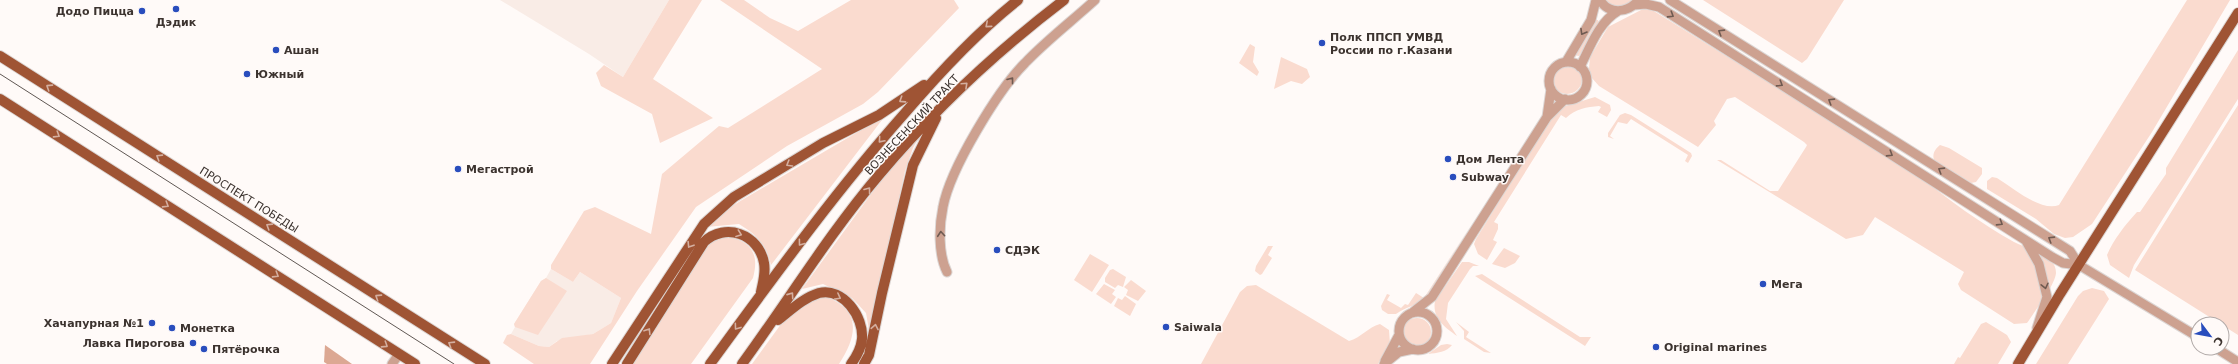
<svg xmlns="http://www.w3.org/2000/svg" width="2238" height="364" font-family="'DejaVu Sans',sans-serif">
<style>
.built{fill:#f9ece6}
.green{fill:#fadbcf}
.forest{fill:#dca893}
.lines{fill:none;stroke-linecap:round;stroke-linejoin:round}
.minor-casing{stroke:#dcd6d4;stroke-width:11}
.major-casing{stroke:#dcd6d4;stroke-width:12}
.minor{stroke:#cda190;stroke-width:9}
.major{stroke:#9f5434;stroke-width:10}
.tram{stroke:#605854;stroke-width:1}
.oneway{stroke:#6f5a51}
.oneway2{stroke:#d4afa0}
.poi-dot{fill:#294dbd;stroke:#fffaf8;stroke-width:1.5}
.labels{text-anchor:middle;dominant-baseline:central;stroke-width:3;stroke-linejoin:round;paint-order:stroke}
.poi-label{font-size:11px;font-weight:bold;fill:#3c332f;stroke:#fffaf8;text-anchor:start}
.street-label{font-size:11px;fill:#3c332f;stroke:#fffaf8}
</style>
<rect width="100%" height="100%" fill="#fffaf8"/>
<path class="built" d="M500,0H669L623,77L589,54Z
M551,269L573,282L580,272L621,298L611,323L593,334L557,341L549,347L539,346L511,334L515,327L514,324L541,281L546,278Z"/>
<path class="green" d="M669,0H702L653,79L713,118L660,143L652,114L601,86L596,73L604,65L623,77Z
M720,0H744L770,18L798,31L851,0H954L959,8L878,92L863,104L787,146L696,207L637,291L590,364H534L503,343L507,335L511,334L539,346L549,347L562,338L593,334L611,323L621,298L580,272L573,282L551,269V265L584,211L595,207L651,234L662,174L719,126L728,128L822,69Z
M1604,0H1635C1623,8 1616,9 1604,0Z
M1703,0H1844L1807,59L1802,63Z
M2187,0H2230L2152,132L2092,224L2073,237L2065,238L2054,234L2036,219L1987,189V181L1992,177L1997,178C2013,188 2041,212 2059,205Z
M1649,8L1919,176C1949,200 1980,223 2014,242C2027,249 2056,253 2056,273C2055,285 2035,311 2027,323L2014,324L1961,290L1958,284L1964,272L1875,217L1863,235L1846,239L1717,160H1721L1770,191H1778L1806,147L1807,145L1804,142L1735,97L1727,99L1714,121L1716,125L1698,147L1599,86L1591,77L1589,69L1590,57L1608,27L1643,9Z
M1595,20H1598L1599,23L1579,56L1573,55Z
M1250,44L1255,47L1253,62L1259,72L1257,76L1239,63Z
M2238,50V99L2134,265L2129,278L2110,265L2107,255C2114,239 2125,225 2137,212H2140L2166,174V168Z
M1281,57L1307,69L1310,77L1302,84L1291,81L1274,89Z
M1552 79a15 15 0 1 1 30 0a15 15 0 1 1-30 0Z
M1595,97L1610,105L1611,110L1607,117L1598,112L1601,107L1599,106C1587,107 1575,109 1566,118L1561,115L1494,222L1498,224V229L1493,240L1497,242L1487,260L1478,254L1474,244L1476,239L1556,109Z
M2238,105V335L2135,270Z
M1625,113L1631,115L1691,153L1692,156L1688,163L1685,161L1688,155L1631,119L1627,124L1618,122L1610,136L1614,139L1608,137V133L1620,115Z
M885,116L771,265C766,244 757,235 739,224L706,227L718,215L742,200Z
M922,132L913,148L905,171L870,335L866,313L852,298L823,284L802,289L885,175Z
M1940,145L1949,148L1982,168V174L1976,182L1971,183L1934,160C1932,154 1935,149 1940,145Z
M1471,225L1425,298C1416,306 1405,307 1396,314H1388L1382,310L1381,306L1387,294L1390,295L1387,300L1401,308L1405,304L1408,305L1416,293L1424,298Z
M726,236C750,241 760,252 753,278L691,364H631L700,254L714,239Z
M1268,246H1273L1268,255L1272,258L1262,274L1260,275L1255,271L1256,266Z
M1504,248L1520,256L1515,263L1505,268L1492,264Z
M1090,254L1109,265L1092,292L1074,280Z
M1462,262H1469L1479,266H1473L1470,269L1448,303L1446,319L1457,336C1444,327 1432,318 1435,301Z
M1113,269L1126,277L1123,287L1118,285L1115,288L1105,282V278L1110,270Z
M1482,274L1580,337H1591L1585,346L1475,276Z
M546,278L567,291L538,335L515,327L514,324L541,281Z
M1131,280L1146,291L1138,301L1126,295L1128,290L1124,287Z
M1104,284L1115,290L1112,294L1116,297L1111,304L1096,294Z
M1256,285L1349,341C1361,338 1368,327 1380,324L1389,330L1390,344L1378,364H1201L1240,292L1247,286Z
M2092,288L2104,291L2109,299L2068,364H2036L2078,296L2083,291Z
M821,295C861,308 859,333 839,364H752L800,298Z
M1125,296L1136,304L1130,316L1114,306L1118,298L1122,300Z
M1403 332a14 14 0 1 1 28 0a14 14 0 1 1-28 0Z
M1456,322L1469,332L1466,337L1491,353L1484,352L1464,339V331Z
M1986,322L2007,335L2011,342L1998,364H1954L1958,357L1960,358L1981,324Z
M1447,344L1452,345C1447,352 1437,353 1428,354L1441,345Z"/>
<path class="forest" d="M325,345L352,364H327L324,362Z"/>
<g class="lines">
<g class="minor-casing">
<path id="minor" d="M1600,0C1609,15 1627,13 1638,1
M1670,0L2070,251L2079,265
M1634,5L1646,4L1659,7L2052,257L2063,263L2079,265L2198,337
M1566,62L1591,20L1596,0
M1549 81a19 19 0 1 1 38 0a19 19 0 1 1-38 0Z
M1580,67C1590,47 1599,22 1618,11
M1547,117L1551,89
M2026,241L2039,264L2047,297L2037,328
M947,272C938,254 939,226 943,207C950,169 998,90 1025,63C1047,40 1072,21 1095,0
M1413,312L1432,297L1547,117L1565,99
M1399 331a19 19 0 1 1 38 0a19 19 0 1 1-38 0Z
M2216,348L2238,362
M1385,361L1399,335
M392,364L399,354
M1384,364L1399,352L1413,349"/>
</g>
<g class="major-casing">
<path id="major" d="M0,56L485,364
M0,99L415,364
M778,320C791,310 803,298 819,293C843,287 864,317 862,339C861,349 857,356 851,364
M612,364L704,224L734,197L823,143L879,115L924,85
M627,364L704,242C725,222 759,234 764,263C766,273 763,282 761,292
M710,364C773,278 835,192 905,113C940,72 976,33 1018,0
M742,364C788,301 829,234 879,175C934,110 997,51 1064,0
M864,364L869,355L882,293L913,165L936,118
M2018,364L2060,294L2238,13"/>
</g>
<use href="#minor" class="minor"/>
<use href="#major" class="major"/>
<path class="tram" d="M0,74L454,364"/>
</g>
<defs><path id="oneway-chevron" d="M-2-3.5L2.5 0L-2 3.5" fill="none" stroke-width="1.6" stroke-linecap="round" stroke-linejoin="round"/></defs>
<g class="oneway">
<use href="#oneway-chevron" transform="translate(1671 15) rotate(32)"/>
<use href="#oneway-chevron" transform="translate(1583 32) rotate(120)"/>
<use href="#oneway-chevron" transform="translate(1721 32) rotate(-148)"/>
<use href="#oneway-chevron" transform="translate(1011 80) rotate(-52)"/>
<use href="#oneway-chevron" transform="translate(1780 84) rotate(32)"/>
<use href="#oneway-chevron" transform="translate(1831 101) rotate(-148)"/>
<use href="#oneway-chevron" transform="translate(1890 154) rotate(32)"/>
<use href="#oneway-chevron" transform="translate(1941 170) rotate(-148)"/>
<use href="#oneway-chevron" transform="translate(2000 223) rotate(32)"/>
<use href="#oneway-chevron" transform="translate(941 234) rotate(-95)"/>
<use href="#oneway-chevron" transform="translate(2051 239) rotate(-148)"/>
<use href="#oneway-chevron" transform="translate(2045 286) rotate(77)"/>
</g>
<g class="oneway2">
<use href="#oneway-chevron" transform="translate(988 25) rotate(139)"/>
<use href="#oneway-chevron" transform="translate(965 85) rotate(-43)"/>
<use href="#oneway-chevron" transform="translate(49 87) rotate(-147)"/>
<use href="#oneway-chevron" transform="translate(902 100) rotate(147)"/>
<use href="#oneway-chevron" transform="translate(57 135) rotate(32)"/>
<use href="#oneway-chevron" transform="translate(881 140) rotate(131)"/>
<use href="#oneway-chevron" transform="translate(159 157) rotate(-148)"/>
<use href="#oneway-chevron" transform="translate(789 164) rotate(149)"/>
<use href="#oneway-chevron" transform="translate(868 190) rotate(-53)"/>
<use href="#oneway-chevron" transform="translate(166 205) rotate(32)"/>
<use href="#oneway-chevron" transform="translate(269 226) rotate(-148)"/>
<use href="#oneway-chevron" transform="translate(739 234) rotate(20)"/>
<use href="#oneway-chevron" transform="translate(801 243) rotate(127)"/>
<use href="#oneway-chevron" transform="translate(690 245) rotate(122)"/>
<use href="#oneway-chevron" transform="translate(276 275) rotate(32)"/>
<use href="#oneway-chevron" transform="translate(791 295) rotate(-55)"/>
<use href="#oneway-chevron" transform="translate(378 297) rotate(-147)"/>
<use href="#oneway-chevron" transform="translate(838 297) rotate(28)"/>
<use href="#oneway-chevron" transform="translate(737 327) rotate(126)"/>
<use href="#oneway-chevron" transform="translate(875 327) rotate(-79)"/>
<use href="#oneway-chevron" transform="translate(648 331) rotate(-58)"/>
<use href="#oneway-chevron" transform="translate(451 344) rotate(-148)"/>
<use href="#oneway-chevron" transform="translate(385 345) rotate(33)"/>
</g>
<g class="poi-dot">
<circle cx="176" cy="9" r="4"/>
<circle cx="142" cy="11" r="4"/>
<circle cx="1322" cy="43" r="4"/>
<circle cx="276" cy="50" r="4"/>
<circle cx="247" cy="74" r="4"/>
<circle cx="1448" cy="159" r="4"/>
<circle cx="458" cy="169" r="4"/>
<circle cx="1453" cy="177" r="4"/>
<circle cx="997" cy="250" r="4"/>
<circle cx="1763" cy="284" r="4"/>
<circle cx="152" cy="323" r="4"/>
<circle cx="1166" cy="327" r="4"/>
<circle cx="172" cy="328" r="4"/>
<circle cx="193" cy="343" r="4"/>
<circle cx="1656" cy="347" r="4"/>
<circle cx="204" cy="349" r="4"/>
</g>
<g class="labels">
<g class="poi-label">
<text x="134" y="11" text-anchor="end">Додо Пицца</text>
<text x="176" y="22" text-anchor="middle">Дэдик</text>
<text x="1330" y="37">Полк ППСП УМВД<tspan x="1330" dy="13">России по г.Казани</tspan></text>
<text x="284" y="50">Ашан</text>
<text x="255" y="74">Южный</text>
<text x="1456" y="159">Дом Лента</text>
<text x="466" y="169">Мегастрой</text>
<text x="1461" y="177">Subway</text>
<text x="1005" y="250">СДЭК</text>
<text x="1771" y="284">Мега</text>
<text x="144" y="323" text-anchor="end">Хачапурная №1</text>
<text x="1174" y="327">Saiwala</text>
<text x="180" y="328">Монетка</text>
<text x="185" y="343" text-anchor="end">Лавка Пирогова</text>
<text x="1664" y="347">Original marines</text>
<text x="212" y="349">Пятёрочка</text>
</g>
<g class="street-label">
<text transform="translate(912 125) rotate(-47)">ВОЗНЕСЕНСКИЙ ТРАКТ</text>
<text transform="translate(249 200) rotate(32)">ПРОСПЕКТ ПОБЕДЫ</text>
</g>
</g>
<g transform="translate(2210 336) rotate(122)"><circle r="19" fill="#fffaf8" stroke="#b1aaa8"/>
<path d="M0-3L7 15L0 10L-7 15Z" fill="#294dbd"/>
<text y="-6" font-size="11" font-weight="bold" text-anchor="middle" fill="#3c332f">С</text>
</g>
</svg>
